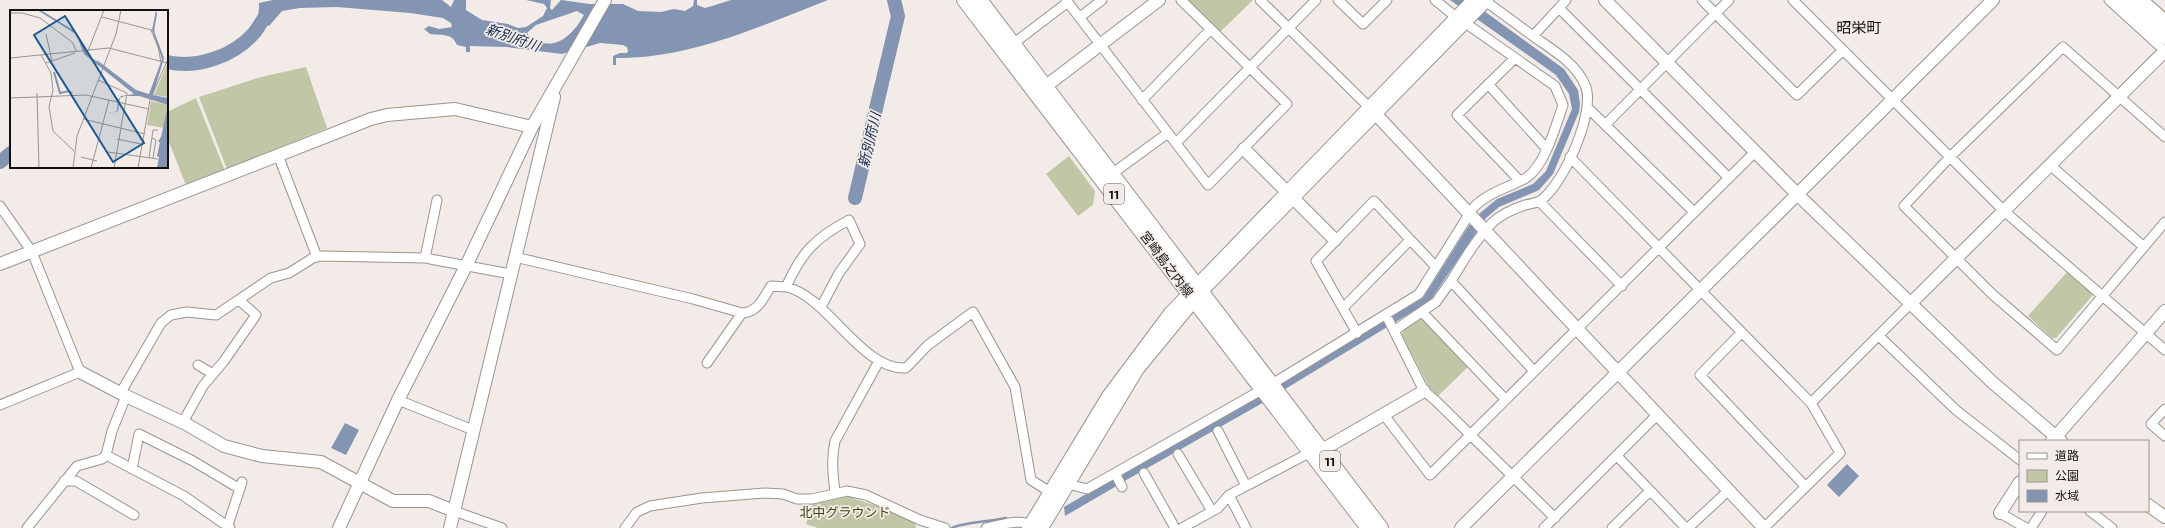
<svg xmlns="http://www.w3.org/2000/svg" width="2165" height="528" font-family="'Exo 2','Noto Sans JP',sans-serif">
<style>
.green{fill:#c1c6a7}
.water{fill:#8395b2;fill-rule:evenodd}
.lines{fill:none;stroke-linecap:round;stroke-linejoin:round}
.stream{stroke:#8395b2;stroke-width:2.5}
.river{stroke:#8395b2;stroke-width:14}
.street-casing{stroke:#9a9490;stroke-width:11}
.secondary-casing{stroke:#9a9490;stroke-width:14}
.primary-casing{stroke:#9a9490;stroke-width:16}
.street{stroke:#fff;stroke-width:9}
.secondary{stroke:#fff;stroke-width:12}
.primary{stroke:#fff;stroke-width:14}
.labels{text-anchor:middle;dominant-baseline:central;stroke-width:3.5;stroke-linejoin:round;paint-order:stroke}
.shield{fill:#f2ebe7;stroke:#565250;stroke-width:1}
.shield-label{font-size:12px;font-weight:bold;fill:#13110f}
.street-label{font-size:13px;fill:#13110f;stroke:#f2ebe7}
.park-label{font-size:13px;fill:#42480d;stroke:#f2ebe7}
.water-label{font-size:14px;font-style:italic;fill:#132a52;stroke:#f2ebe7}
.quarter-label{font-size:15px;fill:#13110f;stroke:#f2ebe7}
.inset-river{fill:none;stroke:#8395b2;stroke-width:2}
.inset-road{fill:none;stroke:#999491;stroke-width:1}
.view{fill:#1e5990;fill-opacity:0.15;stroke:#1e5990;stroke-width:2}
.inset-edge{fill:none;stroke:#13110f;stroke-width:2}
</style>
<rect width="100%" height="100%" fill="#f2ebe7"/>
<path class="green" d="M1187,0H1253L1219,33Z
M306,67L327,128L227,169L199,97L261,77Z
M196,98L225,171L187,188L167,137V112Z
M1069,156L1095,191L1093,205L1078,216L1046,174Z
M2068,271L2092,292V296L2056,338H2052L2028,316Z
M1421,319L1425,320L1469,366L1438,396L1429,387L1402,335L1403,329Z
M846,496L889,510L915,523L916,528H818L806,524L813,503Z"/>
<path class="water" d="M273,0H442L451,7L454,0H466V10L482,20L508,24L518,28L526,27L543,16L547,8L544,4L526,0H551L550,8L552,10L561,0L590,4H623L638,11L661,12L674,9L685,11L693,6L694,0H697V5L705,8L712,6L731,0H828C760,26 691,59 616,58V65H613V56L620,53H627L628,51L627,47L623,45L600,43L562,54L507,47L470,46V52H466V47L457,45C452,32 440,36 430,34L424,29L429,26L439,29L452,27L451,23L443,18L410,13L337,7L300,8L282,11L269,26L257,18C259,14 259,8 259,3ZM577,11L584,15C575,31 560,49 540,42C535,40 530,38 527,33L536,25Z
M1450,0H1469L1564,69L1578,90L1580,104L1579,112L1553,174L1539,190L1499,207L1486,218L1430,301L1259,405L1121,483L1117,476L1284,380L1423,298L1468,227L1480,213L1497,199L1533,184L1546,171L1572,109L1569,94L1556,75Z
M345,423L359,430L346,455L331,448Z
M1847,464L1859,476L1839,497L1827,485Z
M1115,477L1120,484L1065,516L1064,507Z"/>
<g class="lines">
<path class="stream" d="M952,528C960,523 993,521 1006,518"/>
<path class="river" d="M167,62C197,69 234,56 254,33C261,25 264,14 273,9
M883,79L898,16L894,0
M0,162L11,153
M855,198L882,83"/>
<g class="street-casing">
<path id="street" d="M1066,0L1208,185L1287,104L1181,0
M1260,0L1369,107
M1338,0L1363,24L1387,0
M1435,0L1456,17
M1484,0L1533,36L1559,8L1729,178
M1702,0L1797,95L1843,50
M1793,0L2004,211L2165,350
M2109,0L2165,51
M1559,8L1566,0
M1080,17L1102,0
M1013,44L1068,2
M1515,58L1457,115L1519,180
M1488,84L1546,148
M1142,100L1210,30
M1588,108L1694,212
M1605,125L1729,0
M2165,137L2063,47L1950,157L1904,206L1991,293L2057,350L2165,222
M1176,143L1316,0
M278,155L317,257
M1570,157L1811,403L1840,453L1764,528
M2050,165L2144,247
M1113,173L1168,133
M1539,201L1622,286
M0,206L32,252L80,372L0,405
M515,257L693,299L742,313C758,312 763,299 771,286C776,287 782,286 787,287C828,297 862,371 906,368L928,345L973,312L1015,387L1031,480L1050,492
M425,258L437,200
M1451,281C1464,260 1476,239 1493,222C1503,213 1513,209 1525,205C1530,204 1536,203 1540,201C1563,186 1597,110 1585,85C1576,63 1551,49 1533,36
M786,287C802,252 815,238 849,220L860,244L839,273L821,307
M1343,308L1410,240
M1423,313L1505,399
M1386,315L1424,391L1436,401L1555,518
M1395,330L1436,302L1451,281L1534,371
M1357,333L1316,261L1374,201L1435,266
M1741,333L1700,375L1806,487
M1879,336L1956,410L2020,460
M707,363L742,313
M198,365L213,374
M122,394L124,387L161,323L171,315L187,312L216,315L271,278L289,273L313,258L321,256L425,258L511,274
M398,400L473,430
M1811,403L1911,303
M2165,409L2151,424L2165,436
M1384,415L1430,475L1755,152
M183,422L203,386L224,361L256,315L239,300
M1218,431L1246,486
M1178,454L1212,511
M106,455L184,496L230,528
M1617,456L1686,528
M132,469L139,434L193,461L240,489
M1115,473L1122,487
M1144,473L1175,528
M64,481H76L134,515
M1068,484L1087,489L1272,384L1419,294L1473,208C1488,192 1508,188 1526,178C1545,166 1556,125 1563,105L1555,86L1464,22
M835,493C833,475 831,459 835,441L879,361
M1229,495L1246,528
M454,511L502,528
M2090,511L2112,528
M2000,513L2026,528
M27,528L77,466L102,459L106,455L112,431L126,396
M227,528L242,482
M625,528L637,512L650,506L702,498L765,493L783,494L797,499H812L847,491L866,495L920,520L945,528
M986,528C1002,525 1020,517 1035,527
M1182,528L1218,508L1229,495L1311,452
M1544,528L1658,414
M1612,528L1650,491
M1688,528L1729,490
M2031,528L2042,511"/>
</g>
<g class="secondary-casing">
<path id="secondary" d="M1605,0L1797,194L1992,382L2061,441
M1046,86L1159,0
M1370,108L1764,528
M1244,149L1286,191
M1293,198L1335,240
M0,264L371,119L387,115L455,109L532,127
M1911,303L2165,51
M80,372L126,396L186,424L224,446L262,456L321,462L393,501H429L454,511
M2052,441L2165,311
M1322,450L1424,391
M2148,505L2165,517
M2000,513L2020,482
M339,528L398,400L467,264L532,127L605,0
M450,528L554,97
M1028,528L1108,396L1170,313L1473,0
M1042,528L1138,369L1202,291L1487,0
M1461,528L1993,0"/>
</g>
<g class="primary-casing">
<path id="primary" d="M964,0L1368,528
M980,0L1381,528
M2123,0L2165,37
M2140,0L2165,22"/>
</g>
<use href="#street" class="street"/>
<use href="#secondary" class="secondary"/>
<use href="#primary" class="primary"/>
</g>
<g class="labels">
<g class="shield">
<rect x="1104" y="184" width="20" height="20" rx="3"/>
<rect x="1320" y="451" width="20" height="20" rx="3"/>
</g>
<g class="shield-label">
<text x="1114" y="194">11</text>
<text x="1330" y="461">11</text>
</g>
<g class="street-label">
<text transform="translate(1167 264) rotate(53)">宮崎島之内線</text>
</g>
<g class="park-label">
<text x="845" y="512">北中グラウンド</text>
</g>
<g class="water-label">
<text transform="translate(513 37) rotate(19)">新別府川</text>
<text transform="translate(869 140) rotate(-77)">新別府川</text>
</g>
<g class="quarter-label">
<text x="1859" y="27">昭栄町</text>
</g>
</g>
<g transform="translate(10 10)">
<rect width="158" height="158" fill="#f2ebe7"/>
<path d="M158,52V87L144,85ZM141,91L158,95L154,118L137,115Z" fill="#c1c6a7"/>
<path d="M146,0L147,4L144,21L154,48L143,85L158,88V158H147L149,147L147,146L158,95L129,86H115L110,88L108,101L106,102L101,103L90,100L64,87L90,100L102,103L107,101L108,90L111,86L124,84L74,44L65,21L82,48L92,55L87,51V50L126,80L139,84L152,49L142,20Z" fill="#8395b2"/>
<path class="inset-river" d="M29,0L66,23M44,62L50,83L59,81L62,84M149,132L158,117"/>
<path class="inset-road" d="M0,3H12L30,8L62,32L67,42M92,7L145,21M141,20L148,37L151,52M36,24L42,51M78,41L94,0M31,45L41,63L43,80L39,97L43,121L64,141M0,48L99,38L157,53M36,53L65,43M88,70L117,83L104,158M27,83L29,158M0,88L76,85L139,99M73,109L135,124M142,128L146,130L143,148M107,129L131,134M98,142L148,149M71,147L87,151M139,148L143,120H148M63,158L67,126L106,24L111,0M81,158L99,90M128,158L140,90L158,49"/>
<path class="view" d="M55,6L134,133L103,152L24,25Z"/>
<rect width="158" height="158" class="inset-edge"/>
</g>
<rect x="2019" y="440" width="130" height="72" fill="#f2ebe7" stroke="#999491"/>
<rect x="2027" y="453" width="20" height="6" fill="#ffffff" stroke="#999491"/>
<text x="2055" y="460" font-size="12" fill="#13110f">道路</text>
<rect x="2027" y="470" width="20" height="12" fill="#c1c6a7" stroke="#999491"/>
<text x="2055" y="480" font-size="12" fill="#13110f">公園</text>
<rect x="2027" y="490" width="20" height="12" fill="#8395b2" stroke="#999491"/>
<text x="2055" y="500" font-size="12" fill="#13110f">水域</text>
</svg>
